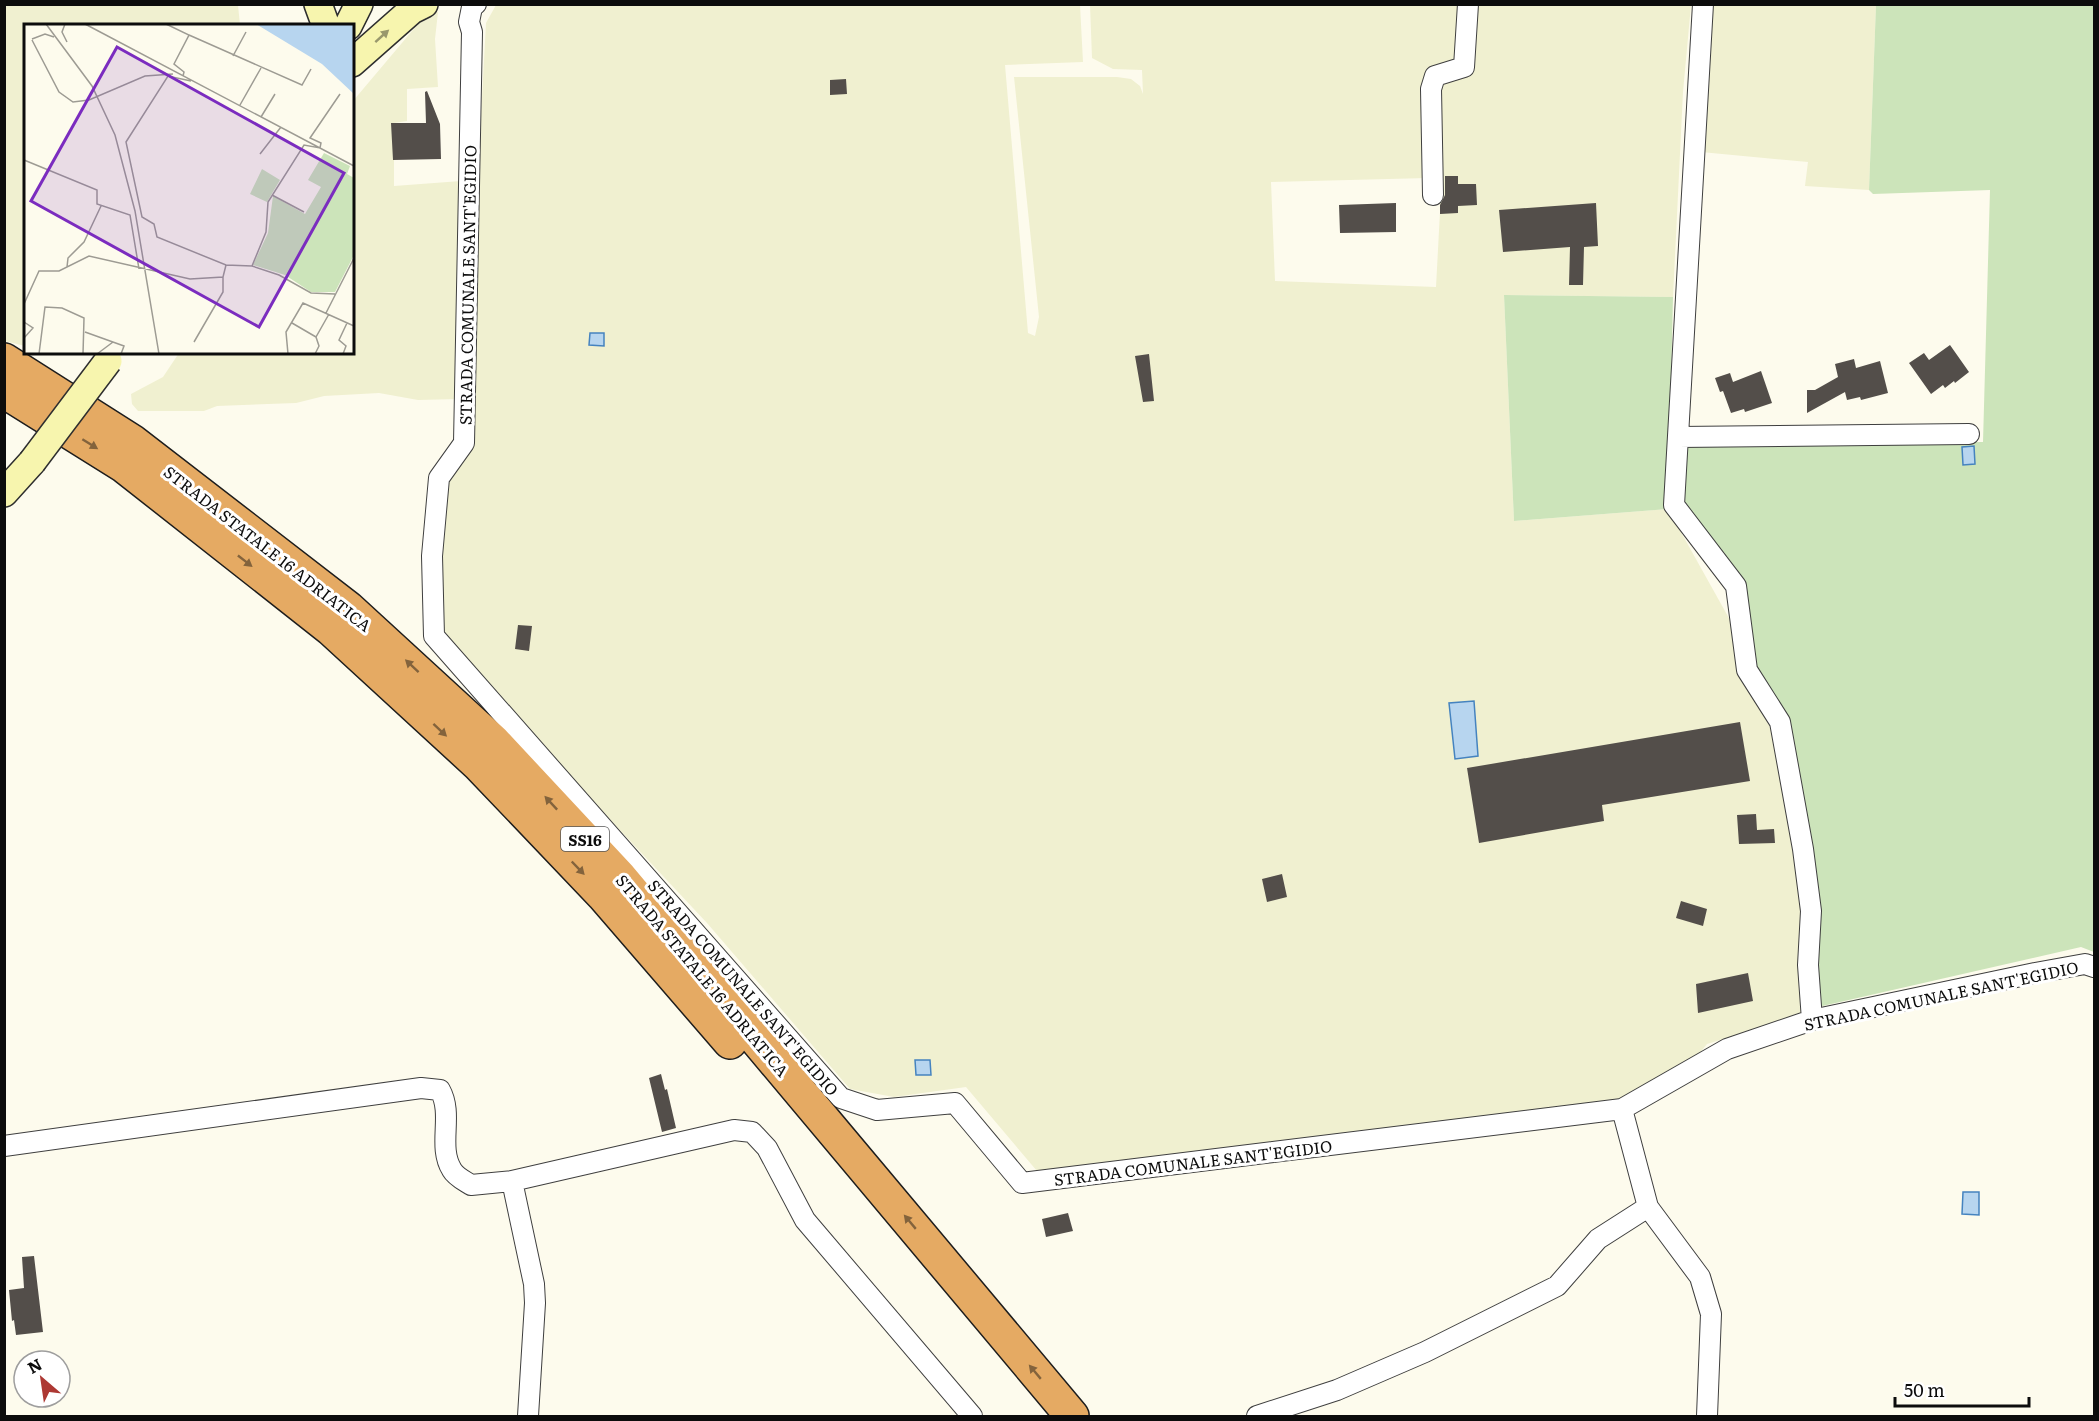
<svg xmlns="http://www.w3.org/2000/svg" width="2099" height="1421" font-family="Literata,serif">
<style>
.farmland{fill:#f0f0d0}
.green{fill:#cce4ba}
.water{fill:#b7d5ef;stroke:#4583bf;stroke-width:1.5}
.building{fill:#534e4a}
.lines{fill:none;stroke-linecap:round;stroke-linejoin:round}
.street-casing{stroke:#3f3f3f;stroke-width:22}
.secondary-casing{stroke:#2e2e2e;stroke-width:30}
.highway-casing{stroke:#1d1d1d;stroke-width:36}
.street{stroke:#fff;stroke-width:20}
.secondary{stroke:#f7f5ae;stroke-width:27}
.highway{stroke:#e5aa63;stroke-width:33}
.secondary-bridge-casing{stroke:#2e2e2e;stroke-width:30;stroke-linecap:butt}
.secondary-bridge{stroke:#f7f5ae;stroke-width:27}
.oneway{fill:#99986d}
.oneway2{fill:#83633c}
.labels{text-anchor:middle;dominant-baseline:central;stroke-width:6;stroke-linejoin:round;paint-order:stroke}
.shield{fill:#fff;stroke:#555;stroke-width:1.5}
.shield-label{font-size:15px;font-weight:bold;fill:#0c0c0c}
.street-label{font-size:16px;fill:#0c0c0c;stroke:#fff}
.inset-road{fill:none;stroke:#9d9b93;stroke-width:1.5}
.view{fill:#7b2cbf;fill-opacity:0.15;stroke:#7b2cbf;stroke-width:3}
.inset-edge{fill:none;stroke:#0c0c0c;stroke-width:3}
</style>
<rect width="100%" height="100%" fill="#fdfbed"/>
<path class="farmland" d="M4,5H238L240,25L26,26L25,346L5,341Z
M496,5H1080L1083,62L1005,65L1028,333L1035,336L1039,317L1014,77H1117L1131,79L1140,86L1143,94L1142,70L1113,69L1092,58L1090,5H1462L1457,58L1450,66L1435,67L1428,178L1271,182L1275,281L1436,287L1440,212L1437,101L1441,87L1450,79L1471,76L1476,5H1691L1683,92L1673,297L1504,295L1514,521L1668,509L1730,620L1740,672L1772,731L1781,787L1785,791L1801,898L1800,928L1802,1015L1707,1044L1689,1066L1635,1102L1037,1171L966,1087L894,1097L850,1089L707,923L439,637L443,484L469,450L479,154L486,23Z
M1707,5H1876L1869,190L1805,186L1808,162L1701,152Z
M438,12L435,39L438,87L407,89V121L394,123V186L461,181L459,399L418,400L379,393L324,396L296,403L217,406L204,411H138L132,404L131,394L163,377L179,353L352,352L353,101L423,18Z"/>
<path class="green" d="M1876,5H2094V952L2081,947L1818,1007L1819,913L1790,720L1756,667L1744,580L1682,500L1685,445L1983,442L1990,190L1873,194L1869,190Z
M1504,295L1673,297L1668,509L1514,521Z"/>
<path class="water" d="M590,333H604V346L589,345Z
M1974,446L1975,464L1963,465L1962,447Z
M1474,701L1478,756L1455,759L1449,703Z
M915,1060H930L931,1075H916Z
M1963,1192H1979V1215L1962,1214Z"/>
<path class="building" d="M846,79L847,94L830,95V80Z
M427,91L440,124L441,159L393,160L391,123H426L425,92Z
M1445,176H1458V184H1476L1477,205L1458,206V213L1440,214V205L1445,195Z
M1396,203V232L1340,233L1339,205Z
M1596,203L1598,246L1584,247L1583,285H1569L1570,247L1503,252L1499,210Z
M1950,345L1969,372L1955,383L1954,381L1945,388L1943,385L1931,394L1909,363L1924,353L1929,360Z
M1149,354L1154,401L1143,402L1135,356Z
M1854,359L1856,368L1880,361L1888,393L1861,400L1860,397L1847,400L1845,392L1807,413V390H1815L1838,377L1835,364Z
M1761,371L1772,403L1745,412L1744,409L1731,413L1723,391L1720,392L1715,378L1730,373L1733,382Z
M518,625L532,626L529,651L515,649Z
M1740,722L1750,781L1602,805L1604,821L1479,843L1467,768Z
M1756,814L1757,830L1774,829L1775,843L1739,844L1737,815Z
M1282,874L1287,897L1267,902L1262,879Z
M1681,901L1707,909L1703,926L1676,918Z
M1748,973L1753,1001L1698,1013L1696,984Z
M661,1074L665,1090L667,1089L676,1128L662,1132L649,1078Z
M1068,1213L1073,1231L1046,1237L1042,1219Z
M34,1256L43,1332L16,1335L14,1320L12,1321L9,1290L24,1288L22,1257Z"/>
<g class="lines">
<g class="street-casing">
<path id="street" d="M476,4L472,7L469,22L472,32L464,443L439,478L432,556L434,636L841,1098L877,1110L955,1103L1022,1183L1622,1109L1727,1049L1812,1020L2035,973L2085,964L2094,967
M1703,4L1674,505L1736,586L1747,670L1780,722L1803,849L1811,911L1808,965L1812,1020
M1433,195L1431,89L1435,76L1464,67L1468,4
M1678,437L1969,434
M4,1146L421,1088L440,1090C454,1115 437,1146 452,1170C456,1177 465,1181 471,1185L512,1181L734,1130L752,1132L767,1148L805,1220L972,1416
M512,1181L534,1284L535,1303L528,1416
M1648,1207L1700,1277L1711,1314L1707,1416
M1257,1416L1337,1390L1425,1352L1557,1286L1598,1239L1648,1207L1622,1109"/>
</g>
<g class="secondary-casing">
<path id="secondary" d="M318,4L326,26
M348,26L359,4
M352,63L412,10L424,4
M4,493L32,462"/>
</g>
<g class="highway-casing">
<path id="highway" d="M4,360L133,442L348,608L494,742L620,877L1072,1416
M4,391L124,466L331,629L479,765L603,895L730,1042"/>
</g>
<use href="#street" class="street"/>
<use href="#secondary" class="secondary"/>
<use href="#highway" class="highway"/>
<g class="secondary-bridge-casing">
<path id="secondary-bridge" d="M32,462L108,361"/>
</g>
<use href="#secondary-bridge" class="secondary-bridge"/>
</g>
<defs><path id="oneway-solid" d="M-6-.8H1V-3.2L6.5 0L1 3.2V.8H-6Z" transform="scale(1.5)"/></defs>
<use class="oneway" href="#oneway-solid" transform="translate(382 36) rotate(-42)"/>
<g class="oneway2">
<use href="#oneway-solid" transform="translate(90 444) rotate(32)"/>
<use href="#oneway-solid" transform="translate(245 561) rotate(38)"/>
<use href="#oneway-solid" transform="translate(412 666) rotate(-137)"/>
<use href="#oneway-solid" transform="translate(440 730) rotate(43)"/>
<use href="#oneway-solid" transform="translate(551 803) rotate(-133)"/>
<use href="#oneway-solid" transform="translate(578 868) rotate(46)"/>
<use href="#oneway-solid" transform="translate(910 1222) rotate(-130)"/>
<use href="#oneway-solid" transform="translate(1035 1372) rotate(-130)"/>
</g>
<g class="labels">
<rect class="shield" x="561" y="827" width="48" height="24" rx="4.5"/>
<g class="shield-label">
<text x="585" y="839">SS16</text>
</g>
<g class="street-label">
<text transform="translate(467 285) rotate(-89)">STRADA COMUNALE SANT'EGIDIO</text>
<text transform="translate(268 548) rotate(38)">STRADA STATALE 16 ADRIATICA</text>
<text transform="translate(703 975) rotate(50)">STRADA STATALE 16 ADRIATICA</text>
<text transform="translate(744 987) rotate(49)">STRADA COMUNALE SANT'EGIDIO</text>
<text transform="translate(1941 995) rotate(-12)">STRADA COMUNALE SANT'EGIDIO</text>
<text transform="translate(1193 1162) rotate(-7)">STRADA COMUNALE SANT'EGIDIO</text>
</g>
</g>
<g transform="translate(24 24)">
<rect width="330" height="330" fill="#fdfbed"/>
<path d="M300,129L326,142L323,150L330,154V231L311,268H287L261,251L229,241L244,209L249,172L281,190L297,163L284,156ZM238,145L256,156L243,178L226,170Z" fill="#cce4ba"/>
<path d="M232,0H330V70L298,40Z" fill="#b7d5ef"/>
<path class="inset-road" d="M22,0L68,62L91,111L111,187L135,330M41,0L38,8L43,18M61,0L330,142M142,0L165,11L150,40L160,48L159,52M165,11L278,61L287,45M8,15L21,10L30,13M8,16L35,68L49,78L65,76L121,52L149,50M209,32L222,8M167,57L144,52L102,118L118,193L130,200L133,213L202,241L228,242L255,251L287,269L311,270M216,81L237,44M237,93L251,70M236,130L257,103M0,136L73,166V180L106,191L115,245M248,171L280,188M228,242L242,208L244,178L280,121L296,124L297,119L286,114L316,70M43,243L44,234L60,218L77,182M0,280L15,247H35L65,232L166,255L199,253L202,241M302,289L330,234M0,298L9,304L0,314M268,299L292,313M61,308L100,322L97,330M170,318L199,268V253M15,330L21,283L38,284L60,294L59,330M73,330L89,318M264,330L262,308L279,279L330,302M291,330L295,322L292,313L305,290M319,330L322,322L315,316L323,299"/>
<path class="view" d="M93,23L320,149L235,303L7,177Z"/>
<rect width="330" height="330" class="inset-edge"/>
</g>
<rect width="2099" height="1421" fill="none" stroke="#0c0c0c" stroke-width="12"/>
<g transform="translate(42 1379) rotate(331)"><circle r="28" fill="#ffffff" stroke="#9e9e9e" stroke-width="1.5"/>
<path d="M0-4.5L10 22L0 15L-10 22Z" fill="#ad3833"/>
<text y="-9" font-size="16" font-weight="bold" text-anchor="middle" fill="#0c0c0c">N</text>
</g>
<path d="M1895 1397v9h134v-9" fill="none" stroke="#0c0c0c" stroke-width="3"/>
<text x="1904" y="1397" font-size="18" fill="#0c0c0c" stroke="#ffffff" stroke-width="4.5" paint-order="stroke">50 m</text>
</svg>
